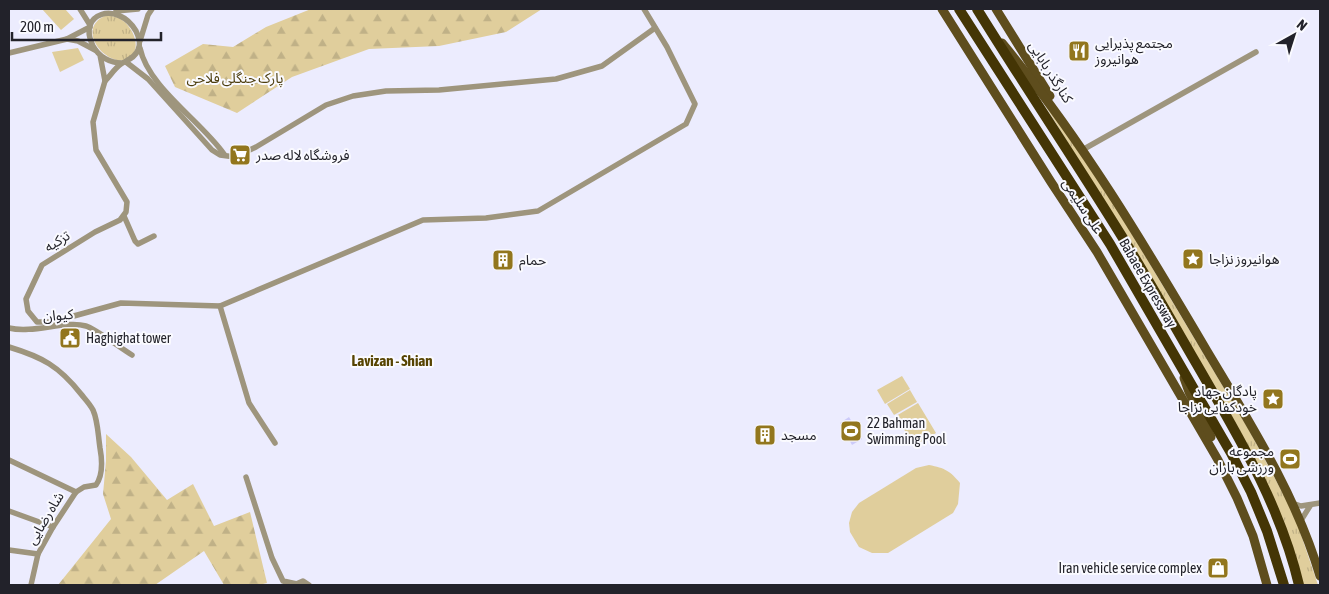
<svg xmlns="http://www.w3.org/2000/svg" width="1329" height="594" viewBox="0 0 1329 594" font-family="'Asap Condensed','Noto Sans Arabic',sans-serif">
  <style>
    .grass { fill: url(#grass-tufts) }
    .forest { fill: url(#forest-firs) }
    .pitch { fill: #e0ce9c }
    .water { fill: #cccaf9 }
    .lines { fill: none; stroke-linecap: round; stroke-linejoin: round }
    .street { stroke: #9e957d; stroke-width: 5.5 }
    .primary { stroke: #5e4d1d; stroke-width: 9 }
    .highway { stroke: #443505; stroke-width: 10 }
    .labels { text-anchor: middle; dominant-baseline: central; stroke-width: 4; stroke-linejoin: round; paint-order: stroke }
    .poi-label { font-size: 14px; fill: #22222a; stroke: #fafaff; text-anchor: start }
    .street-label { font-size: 14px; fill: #22222a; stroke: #fafaff }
    .park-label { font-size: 14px; fill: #4d3e0e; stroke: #fafaff }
    .neighbourhood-label { font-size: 15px; font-weight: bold; fill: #574402; stroke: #fafaff }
  </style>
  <defs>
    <pattern id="grass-tufts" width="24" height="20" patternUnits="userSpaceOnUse" patternTransform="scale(1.25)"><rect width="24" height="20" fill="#e0ce9c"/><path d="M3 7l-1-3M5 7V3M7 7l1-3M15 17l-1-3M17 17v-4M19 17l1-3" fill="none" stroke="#c0b187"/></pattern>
    <pattern id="forest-firs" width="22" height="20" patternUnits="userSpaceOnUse" patternTransform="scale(1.25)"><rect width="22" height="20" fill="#e0ce9c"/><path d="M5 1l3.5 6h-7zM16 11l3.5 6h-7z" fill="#c0b187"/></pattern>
  </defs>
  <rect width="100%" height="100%" fill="#ececfe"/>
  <!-- grass -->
  <g class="grass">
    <path d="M 107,15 C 112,16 118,17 122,20 C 133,27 144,51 127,59 C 107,68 73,28 107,15 Z"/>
    <polygon points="1023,70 1092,167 1249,430 1294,514 1318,585 1303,585 1294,553 1143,264"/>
  </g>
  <!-- forest -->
  <g class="forest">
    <polygon points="311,9 542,9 506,32 439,46 369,49 292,77 237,113 175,87 165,66 203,44 233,47 266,27"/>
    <polygon points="106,434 131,457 167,500 193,484 214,526 250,512 267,583 259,585 224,585 204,551 155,585 58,585 111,519 103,494 106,461"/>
  </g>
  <!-- pitch -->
  <g class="pitch">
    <polygon points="42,9 65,9 74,19 61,30"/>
    <polygon points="78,48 84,60 60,72 52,52"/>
    <polygon points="902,376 910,389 885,404 877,390"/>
    <polygon points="910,390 917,402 894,415 887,404"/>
    <polygon points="918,403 936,433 914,446 896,416"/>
    <path d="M 929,465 C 945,468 950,471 960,483 L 958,504 L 953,513 L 888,553 L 872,553 L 859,547 L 850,532 L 849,523 L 852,512 L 859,503 L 916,468 Z"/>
  </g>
  <!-- water -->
  <polygon class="water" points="849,417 862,439 852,445 840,423"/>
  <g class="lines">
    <!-- street -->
    <g class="street">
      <polyline points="80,9 90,25"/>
      <polyline points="116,11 138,9"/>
      <polyline points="67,39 78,41 95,50"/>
      <polyline points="140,41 148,15 152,9"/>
      <path d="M 140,48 C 148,87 201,121 224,154"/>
      <polyline points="9,53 67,39 90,27"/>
      <path d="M 100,55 L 105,81 C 110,76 115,68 121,64 C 127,60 135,58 138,50 C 141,44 139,37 136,31 C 118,0 76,13 93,46 C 99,57 110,63 122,63"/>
      <polyline points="126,62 148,79 212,150 220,155 235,157 256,147 326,105 353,96 386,91 439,90 556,79 602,66 655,28"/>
      <polyline points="105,81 93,122 96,150 127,202 126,212 120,220 95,232 42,265 26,299 28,311 37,322 52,322 121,303 220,306 423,220 486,218 538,211 686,124 695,104 667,47 644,9"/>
      <polyline points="1084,149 1256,52"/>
      <polyline points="124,216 135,241 138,244 154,236"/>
      <polyline points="220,306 249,403 275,443"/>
      <path d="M 9,328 C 33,334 65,320 86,326 C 94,328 122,349 132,355"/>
      <path d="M 9,347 C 42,357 59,366 81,394 C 85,399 90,404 93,410 C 98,421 98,435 100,448 C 102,459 103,475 96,485 L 84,487 L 76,492 L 53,527 L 38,554 L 31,585"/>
      <polyline points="9,460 76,492"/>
      <polyline points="246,477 272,558 283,581 297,584"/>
      <polyline points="1292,503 1301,506 1320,503"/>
      <polyline points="9,511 53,527"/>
      <polyline points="1300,522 1310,506"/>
      <polyline points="9,550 38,554"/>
      <polyline points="294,585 303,581 309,585"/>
    </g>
    <!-- primary -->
    <g class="primary">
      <polyline points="942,9 1051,182 1097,252 1218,460 1237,498 1253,536 1267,585"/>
      <polyline points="996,9 1050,96"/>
      <path d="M 1002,43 C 1081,138 1144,244 1207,351 C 1250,423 1296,495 1320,576"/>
      <polyline points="1184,378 1189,392 1211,437"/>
    </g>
    <!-- highway -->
    <g class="highway">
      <polyline points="959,9 1110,244 1231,453 1251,492 1267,531 1284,585"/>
      <path d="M 977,9 C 1024,85 1074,159 1121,235 C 1147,277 1171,320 1196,363 C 1237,434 1280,504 1299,585"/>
    </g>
  </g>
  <!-- icons -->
  <defs>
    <g id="restaurant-square" transform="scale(1.125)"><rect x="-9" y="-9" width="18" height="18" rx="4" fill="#92761d" stroke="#fafaff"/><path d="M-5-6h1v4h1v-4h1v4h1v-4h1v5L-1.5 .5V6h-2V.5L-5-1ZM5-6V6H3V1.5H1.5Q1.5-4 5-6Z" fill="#fff"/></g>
    <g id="supermarket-square" transform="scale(1.125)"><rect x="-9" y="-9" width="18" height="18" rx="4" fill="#92761d" stroke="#fafaff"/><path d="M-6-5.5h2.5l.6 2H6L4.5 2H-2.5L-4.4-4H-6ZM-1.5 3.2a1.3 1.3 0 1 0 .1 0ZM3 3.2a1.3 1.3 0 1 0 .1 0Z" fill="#fff"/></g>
    <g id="sight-square" transform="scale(1.125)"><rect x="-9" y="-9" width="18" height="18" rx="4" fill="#92761d" stroke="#fafaff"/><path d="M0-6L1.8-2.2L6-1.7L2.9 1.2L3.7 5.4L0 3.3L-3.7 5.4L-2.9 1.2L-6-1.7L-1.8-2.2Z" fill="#fff"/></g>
    <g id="building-square" transform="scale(1.125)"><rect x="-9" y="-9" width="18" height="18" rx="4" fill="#92761d" stroke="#fafaff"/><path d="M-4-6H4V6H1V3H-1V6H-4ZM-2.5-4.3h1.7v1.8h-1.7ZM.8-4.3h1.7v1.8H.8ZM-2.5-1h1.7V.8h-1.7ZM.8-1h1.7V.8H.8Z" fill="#fff"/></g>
    <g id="civic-square" transform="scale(1.125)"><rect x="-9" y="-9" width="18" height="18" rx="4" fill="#92761d" stroke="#fafaff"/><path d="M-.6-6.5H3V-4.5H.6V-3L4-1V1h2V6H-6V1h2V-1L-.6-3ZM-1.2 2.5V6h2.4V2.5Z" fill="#fff"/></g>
    <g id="stadium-square" transform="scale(1.125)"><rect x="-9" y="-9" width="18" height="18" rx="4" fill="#92761d" stroke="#fafaff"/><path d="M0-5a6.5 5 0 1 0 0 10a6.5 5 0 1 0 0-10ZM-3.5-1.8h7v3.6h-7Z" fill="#fff"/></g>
    <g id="shop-square" transform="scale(1.125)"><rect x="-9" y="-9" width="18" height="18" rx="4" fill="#92761d" stroke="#fafaff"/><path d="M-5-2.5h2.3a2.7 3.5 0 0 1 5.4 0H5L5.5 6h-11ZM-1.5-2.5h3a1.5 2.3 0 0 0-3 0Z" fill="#fff"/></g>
  </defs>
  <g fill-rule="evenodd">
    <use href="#restaurant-square" x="1079" y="51"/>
    <use href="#supermarket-square" x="240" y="155"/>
    <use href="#sight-square" x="1193" y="259"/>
    <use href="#building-square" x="503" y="260"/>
    <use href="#civic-square" x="70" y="338"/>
    <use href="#sight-square" x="1273" y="399"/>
    <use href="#stadium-square" x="851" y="431"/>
    <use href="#building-square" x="765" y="435"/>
    <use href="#stadium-square" x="1290" y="459"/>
    <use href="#shop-square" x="1218" y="568"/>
  </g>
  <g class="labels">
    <!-- poi labels -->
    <g class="poi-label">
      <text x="1095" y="43">مجتمع پذیرایی<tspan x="1095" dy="16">هوانیروز</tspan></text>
      <text x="256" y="155">فروشگاه لاله صدر</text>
      <text x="1209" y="259">هوانیروز نزاجا</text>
      <text x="519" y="260">حمام</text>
      <text x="86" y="338">Haghighat tower</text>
      <text x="1257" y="391" text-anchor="end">پادگان جهاد<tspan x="1257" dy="16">خودکفایی نزاجا</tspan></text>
      <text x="867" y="423">22 Bahman<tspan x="867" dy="16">Swimming Pool</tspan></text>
      <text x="781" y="435">مسجد</text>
      <text x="1274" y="451" text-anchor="end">مجموعه<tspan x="1274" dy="16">ورزشی باران</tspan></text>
      <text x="1202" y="568" text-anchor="end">Iran vehicle service complex</text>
    </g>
    <!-- street labels -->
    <g class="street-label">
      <text transform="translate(1051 72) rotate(58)">کنارگذر بابایی</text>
      <text transform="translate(1083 206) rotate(57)">علی سلیمی</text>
      <text transform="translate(57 241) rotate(-32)">تزکیه</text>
      <text transform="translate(1148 283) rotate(60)">Babaee Expressway</text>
      <text transform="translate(58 315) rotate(-5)">کیوان</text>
      <text transform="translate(45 518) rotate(-59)">شاه رضایی</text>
    </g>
    <!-- park labels -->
    <g class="park-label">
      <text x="235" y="78">پارک جنگلی فلاحی</text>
    </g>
    <!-- neighbourhood labels -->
    <g class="neighbourhood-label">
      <text x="392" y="360">Lavizan - Shian</text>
    </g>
  </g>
  <!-- border -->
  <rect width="1329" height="594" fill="none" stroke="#22222a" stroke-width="20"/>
  <!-- north arrow -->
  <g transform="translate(1294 35) rotate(39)" stroke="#fafaff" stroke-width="4" paint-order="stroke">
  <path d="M0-4L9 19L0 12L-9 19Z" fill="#22222a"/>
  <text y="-8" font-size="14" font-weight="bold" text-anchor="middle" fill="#22222a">N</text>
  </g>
  <!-- scale -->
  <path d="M12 32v8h149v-8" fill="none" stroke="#22222a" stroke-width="2.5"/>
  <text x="20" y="32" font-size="15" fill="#22222a" stroke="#fafaff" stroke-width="4" paint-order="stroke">200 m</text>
</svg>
